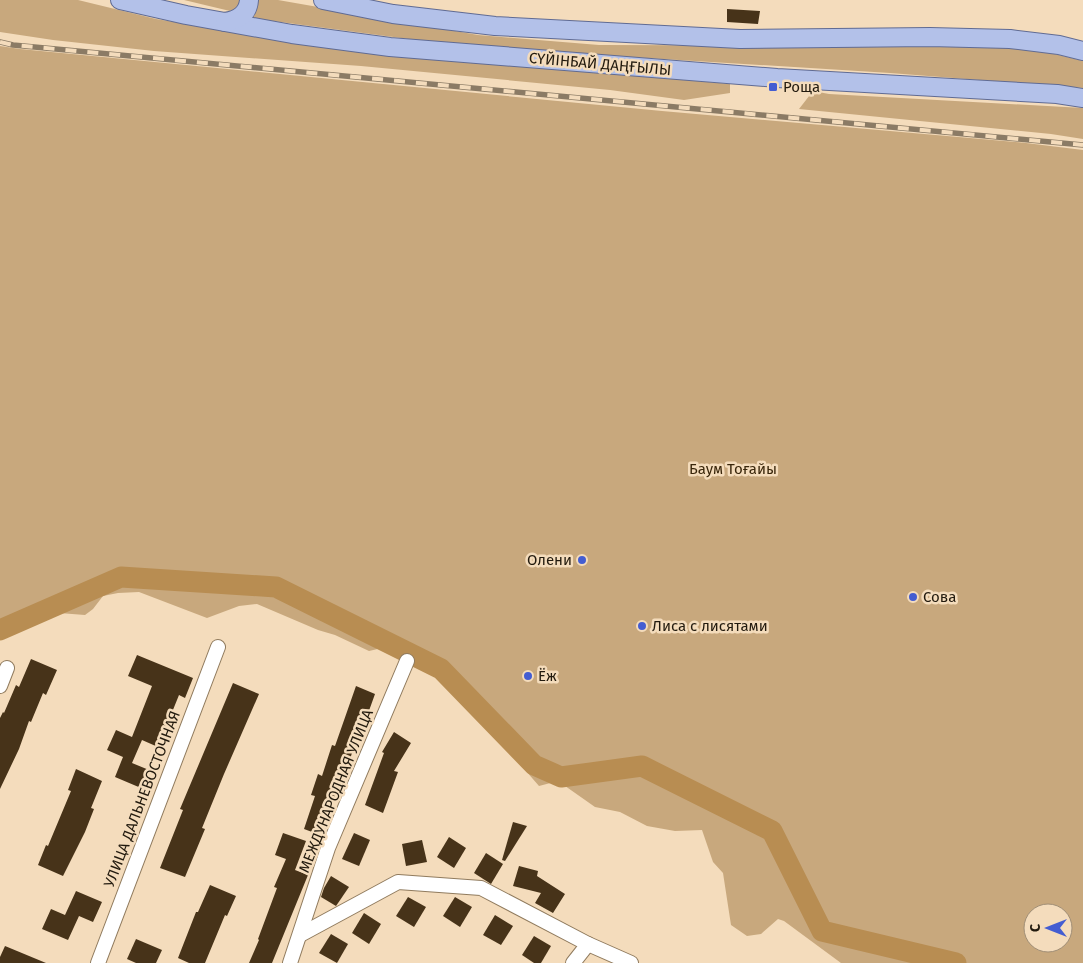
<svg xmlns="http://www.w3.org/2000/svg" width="1083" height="963" viewBox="0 0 1083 963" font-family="'Fira Sans',sans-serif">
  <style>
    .green { fill: #c8a87d; fill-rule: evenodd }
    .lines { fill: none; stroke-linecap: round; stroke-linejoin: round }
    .river { stroke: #b88d52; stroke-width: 21 }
    .building { fill: #473319 }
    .minor-casing { stroke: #907b5e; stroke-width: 16 }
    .major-casing { stroke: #606b93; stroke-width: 20 }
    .minor { stroke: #fff; stroke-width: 14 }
    .major { stroke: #b3c1e9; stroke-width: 18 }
    .rail-casing { stroke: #8b7b65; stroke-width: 5.5 }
    .rail { stroke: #f4dcbc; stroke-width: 4; stroke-dasharray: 11; stroke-linecap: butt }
    .poi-dot { fill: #445dd1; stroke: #f4dcbc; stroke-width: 2 }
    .labels { text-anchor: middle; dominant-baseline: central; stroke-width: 5; stroke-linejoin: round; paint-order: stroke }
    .street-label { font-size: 15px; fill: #221a0e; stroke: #f4dcbc }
    .poi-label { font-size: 15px; fill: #221a0e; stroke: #f4dcbc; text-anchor: start }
    .park-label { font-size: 15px; fill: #39260b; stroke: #f4dcbc }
  </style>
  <rect width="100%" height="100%" fill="#f4dcbc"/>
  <!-- green -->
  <g class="green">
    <polygon points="0,0 78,0 156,19 264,37 453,58 730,84 730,93 684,100 610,90 361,66 154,51 53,40 0,32"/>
    <polygon points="184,0 242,0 240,8 230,11"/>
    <polygon points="257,0 278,0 478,35 599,45 1023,46 1083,61 1083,88 890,73 469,47 251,18"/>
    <path d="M 0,46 L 20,49 L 662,111 L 1026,143 L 1083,150 L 1083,963 L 841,963 L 784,921 L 778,919 L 761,934 L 747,936 L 731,925 L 723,873 L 713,862 L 702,830 L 675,831 L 647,826 L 620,812 L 595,807 L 558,781 L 539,786 L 466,702 L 457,684 L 441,668 L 399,644 L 369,651 L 335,635 L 318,630 L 257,604 L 239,606 L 207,618 L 139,592 L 118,593 L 103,596 L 93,609 L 85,615 L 33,611 L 0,625 ZM 1033,913 L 1063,913 L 1063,943 L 1033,943 Z"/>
    <polygon points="813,91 829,94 1083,108 1083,139 1051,134 799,109"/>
  </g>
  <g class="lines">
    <!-- river -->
    <polyline class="river" points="0,630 121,577 276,587 441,669 534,765 561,777 642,766 772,831 822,931 956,963"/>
  </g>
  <!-- building -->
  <g class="building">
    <polygon points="727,9 760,11 758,24 727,22"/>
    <polygon points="137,655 193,678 185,698 179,695 158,747 142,740 132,763 149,770 141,788 115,777 123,757 107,750 116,730 132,737 152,686 128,676"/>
    <polygon points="31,659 57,670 46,695 43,693 31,722 29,721 19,749 0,789 0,718 3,712 4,713 16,685 19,687"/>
    <polygon points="233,683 259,694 224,774 202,828 205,829 185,877 160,868 183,810 180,809"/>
    <polygon points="356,686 375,694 356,747 354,746 346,773 342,772 323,836 304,829 315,796 311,795 318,774 322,776 332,745 335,746"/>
    <polygon points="394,732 411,743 394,771 398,772 383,813 365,805 384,753 382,752"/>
    <polygon points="76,769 102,781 91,808 94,809 85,832 63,876 38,865 46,845 48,846 71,791 68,790"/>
    <polygon points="513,822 527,826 505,861 502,860"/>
    <polygon points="283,833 306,841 295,870 308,875 272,963 249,963 259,940 258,939 277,888 274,887 286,859 275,855"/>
    <polygon points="354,833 370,840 359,866 342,859"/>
    <polygon points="449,837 466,848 454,868 437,857"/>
    <polygon points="422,840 427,862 406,866 402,844"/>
    <polygon points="486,853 503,864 491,884 474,873"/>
    <polygon points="519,866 538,871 537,876 565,894 553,913 535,903 541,893 513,886"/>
    <polygon points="331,876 349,887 336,906 321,897 324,888"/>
    <polygon points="210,885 236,896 227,916 225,915 205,963 189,963 178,958 196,912 198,912"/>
    <polygon points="76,891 102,902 93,922 79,916 68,940 42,929 51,909 65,915"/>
    <polygon points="408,897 426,907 414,927 396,916"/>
    <polygon points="455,897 472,907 460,927 443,916"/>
    <polygon points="364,913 381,924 369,944 352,933"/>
    <polygon points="495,915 513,926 501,945 483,935"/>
    <polygon points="331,934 348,944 337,963 319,953"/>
    <polygon points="534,936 551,946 541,963 534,963 522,955"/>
    <polygon points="136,939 162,950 156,963 136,963 127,959"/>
    <polygon points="5,946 46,963 0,963 0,957"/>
  </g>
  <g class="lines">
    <!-- minor casing -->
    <g class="minor-casing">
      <g id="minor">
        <polyline points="0,686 7,668"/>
        <polyline points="300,935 398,882 481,888 588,944 631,963"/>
        <polyline points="98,963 218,647"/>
        <polyline points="290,963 328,848 407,661"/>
        <polyline points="573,963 588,944"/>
      </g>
    </g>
    <!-- major casing -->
    <g class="major-casing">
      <g id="major">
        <polyline points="120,0 186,15 292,34 390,47 777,78 1057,94 1083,98"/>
        <polyline points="323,0 393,14 495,26 740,39 930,37 1010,39 1059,45 1083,51"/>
        <path d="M 225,22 C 238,20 248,14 249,0"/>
      </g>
    </g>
    <!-- minor -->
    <use href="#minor" class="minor"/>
    <!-- major -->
    <use href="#major" class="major"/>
    <!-- rail casing -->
    <g class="rail-casing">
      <polyline id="rail" points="0,42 13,45 1083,145"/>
    </g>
    <!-- rail -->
    <use href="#rail" class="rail"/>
  </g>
  <!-- markers -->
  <g class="poi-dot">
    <rect x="768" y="82" width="10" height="10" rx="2.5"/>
    <circle cx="582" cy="560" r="5"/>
    <circle cx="913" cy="597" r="5"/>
    <circle cx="642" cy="626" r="5"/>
    <circle cx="528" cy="676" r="5"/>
  </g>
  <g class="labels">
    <!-- street labels -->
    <g class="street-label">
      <text transform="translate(600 64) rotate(5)">СҮЙІНБАЙ ДАҢҒЫЛЫ</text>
      <text transform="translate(336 791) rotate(-68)">МЕЖДУНАРОДНАЯ УЛИЦА</text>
      <text transform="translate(142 799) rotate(-69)">УЛИЦА ДАЛЬНЕВОСТОЧНАЯ</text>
    </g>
    <!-- poi labels -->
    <g class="poi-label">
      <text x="783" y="87">Роща</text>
      <text x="572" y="560" text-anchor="end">Олени</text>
      <text x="923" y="597">Сова</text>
      <text x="652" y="626">Лиса с лисятами</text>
      <text x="538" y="676">Ёж</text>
    </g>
    <!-- park labels -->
    <g class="park-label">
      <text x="733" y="469">Баум Тоғайы</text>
    </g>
  </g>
  <!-- north arrow -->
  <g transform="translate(1048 928) rotate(270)"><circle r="24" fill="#f4dcbc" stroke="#a08e76"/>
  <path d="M0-4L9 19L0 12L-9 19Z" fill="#445dd1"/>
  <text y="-8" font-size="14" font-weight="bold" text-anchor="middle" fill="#221a0e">С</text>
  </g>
</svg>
